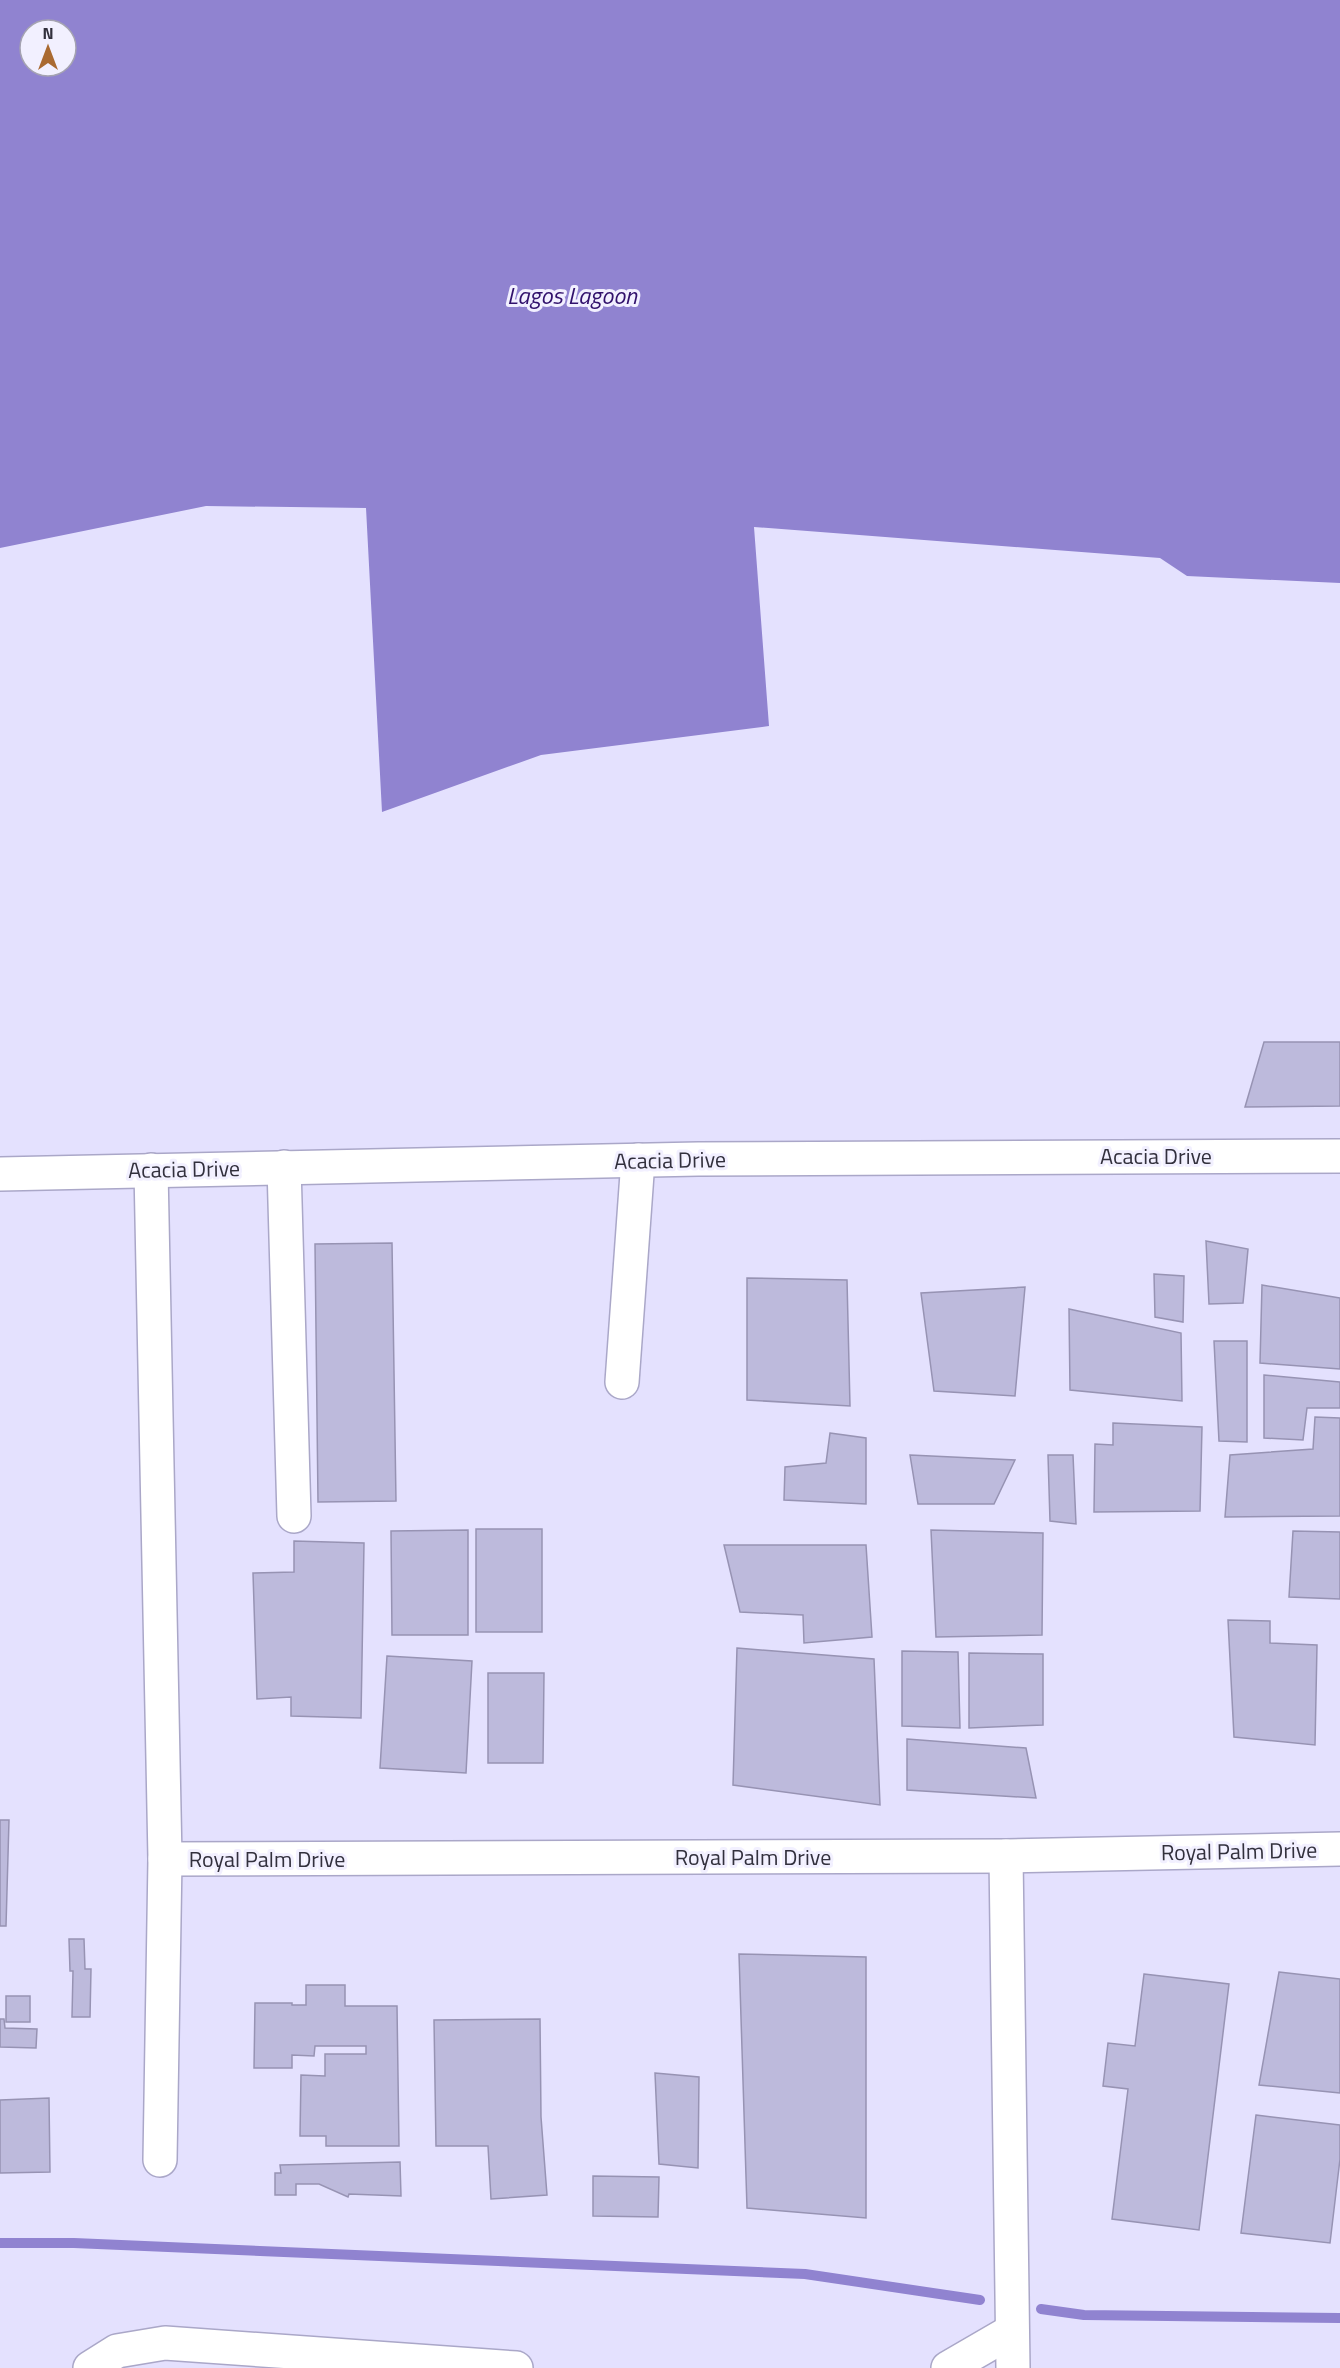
<svg xmlns="http://www.w3.org/2000/svg" width="1340" height="2368" viewBox="0 0 1340 2368" font-family="'Titillium Web',sans-serif">
  <style>
    .water { fill: #9083d0; fill-rule: evenodd }
    .lines { fill: none; stroke-linecap: round; stroke-linejoin: round }
    .stream { stroke: #9083d0; stroke-width: 10 }
    .building { fill: #bdbadc; stroke: #9793b3; stroke-width: 1.5 }
    .minor-casing { stroke: #aaa7c8; stroke-width: 36 }
    .minor { stroke: #fff; stroke-width: 33 }
    .labels { text-anchor: middle; dominant-baseline: central; stroke-width: 6; stroke-linejoin: round; paint-order: stroke }
    .street-label { font-size: 22px; fill: #32303d; stroke: #f2f0ff }
    .water-label { font-size: 24px; font-style: italic; fill: #31116c; stroke: #f2f0ff }
  </style>
  <rect width="100%" height="100%" fill="#e4e1fe"/>
  <!-- water -->
  <path class="water" d="M 0,0 L 1340,0 L 1340,583 L 1187,576 L 1160,558 L 754,527 L 769,726 L 541,755 L 382,812 L 366,508 L 206,506 L 0,548 ZM 30,30 L 66,30 L 66,66 L 30,66 Z"/>
  <g class="lines">
    <!-- stream -->
    <g class="stream">
      <polyline points="0,2243 74,2243 805,2274 980,2300"/>
      <polyline points="1041,2309 1084,2315 1340,2318"/>
    </g>
  </g>
  <!-- building -->
  <g class="building">
    <polygon points="1264,1042 1340,1042 1340,1106 1245,1107"/>
    <polygon points="1206,1241 1248,1249 1243,1303 1209,1304"/>
    <polygon points="392,1243 396,1501 318,1502 315,1244"/>
    <polygon points="1154,1274 1184,1276 1183,1322 1155,1317"/>
    <polygon points="747,1278 847,1280 850,1406 747,1400"/>
    <polygon points="1262,1285 1340,1298 1340,1369 1260,1363"/>
    <polygon points="1025,1287 1015,1396 934,1391 921,1293"/>
    <polygon points="1069,1309 1181,1333 1182,1401 1070,1390"/>
    <polygon points="1214,1341 1247,1341 1247,1442 1219,1441"/>
    <polygon points="1264,1375 1340,1382 1340,1408 1307,1408 1303,1440 1264,1438"/>
    <polygon points="1315,1417 1340,1418 1340,1516 1225,1517 1230,1455 1313,1449"/>
    <polygon points="1113,1423 1202,1427 1200,1511 1094,1512 1095,1444 1113,1445"/>
    <polygon points="830,1433 866,1438 866,1504 784,1500 785,1467 826,1463"/>
    <polygon points="910,1455 1015,1460 994,1504 918,1504"/>
    <polygon points="1048,1455 1073,1455 1076,1524 1050,1521"/>
    <rect x="476" y="1529" width="66" height="103"/>
    <polygon points="468,1530 468,1635 392,1635 391,1531"/>
    <polygon points="931,1530 1043,1533 1042,1635 936,1637"/>
    <polygon points="1293,1531 1340,1532 1340,1599 1289,1597"/>
    <polygon points="294,1541 364,1543 361,1718 291,1716 291,1697 257,1699 253,1573 294,1572"/>
    <polygon points="724,1545 866,1545 872,1637 804,1643 803,1615 740,1612"/>
    <polygon points="1228,1620 1270,1621 1270,1643 1317,1645 1315,1745 1234,1737"/>
    <polygon points="737,1648 874,1659 880,1805 733,1785"/>
    <polygon points="902,1651 958,1652 960,1728 902,1726"/>
    <polygon points="969,1653 1043,1654 1043,1725 969,1728"/>
    <polygon points="387,1656 472,1661 466,1773 380,1768"/>
    <polygon points="488,1673 544,1673 543,1763 488,1763"/>
    <polygon points="907,1739 1026,1748 1036,1798 907,1790"/>
    <polygon points="0,1820 9,1820 6,1926 0,1926"/>
    <polygon points="69,1939 84,1939 85,1969 91,1969 90,2017 72,2017 73,1971 70,1971"/>
    <polygon points="739,1954 866,1957 866,2218 747,2208"/>
    <polygon points="1279,1972 1340,1979 1340,2093 1259,2085"/>
    <polygon points="1144,1974 1229,1984 1199,2230 1112,2219 1128,2089 1103,2086 1108,2043 1135,2046"/>
    <polygon points="306,1985 345,1985 345,2006 397,2006 399,2146 326,2146 326,2136 300,2136 301,2075 325,2076 325,2054 366,2054 366,2046 315,2046 314,2056 292,2055 292,2068 254,2068 255,2003 292,2003 292,2005 306,2005"/>
    <rect x="6" y="1996" width="24" height="26"/>
    <polygon points="0,2019 4,2019 5,2028 37,2029 36,2048 0,2047"/>
    <polygon points="540,2019 541,2117 547,2195 491,2199 488,2146 436,2146 434,2020"/>
    <polygon points="655,2073 699,2077 698,2168 659,2164"/>
    <polygon points="49,2098 50,2172 0,2173 0,2100"/>
    <polygon points="1256,2115 1340,2125 1340,2159 1330,2243 1241,2233"/>
    <polygon points="400,2162 401,2196 349,2194 348,2197 319,2184 296,2184 296,2195 275,2195 275,2173 281,2173 280,2165"/>
    <polygon points="593,2176 659,2177 658,2217 593,2216"/>
  </g>
  <g class="lines">
    <!-- minor casing -->
    <g class="minor-casing">
      <g id="minor">
        <polyline points="284,1167 294,1516"/>
        <polyline points="151,1170 165,1859 160,2160"/>
        <polyline points="0,1174 698,1159 1340,1156"/>
        <polyline points="622,1382 638,1160"/>
        <polyline points="1006,1856 1013,2368"/>
        <polyline points="165,1859 1006,1856 1340,1849"/>
        <polyline points="90,2368 117,2351 165,2343 516,2368"/>
        <polyline points="948,2368 1010,2332"/>
      </g>
    </g>
    <!-- minor -->
    <use href="#minor" class="minor"/>
  </g>
  <g class="labels">
    <!-- street labels -->
    <g class="street-label">
      <text x="1156" y="1156">Acacia Drive</text>
      <text transform="translate(670 1160) rotate(-1)">Acacia Drive</text>
      <text transform="translate(184 1169) rotate(-1)">Acacia Drive</text>
      <text transform="translate(1239 1851) rotate(-1)">Royal Palm Drive</text>
      <text x="753" y="1857">Royal Palm Drive</text>
      <text x="267" y="1859">Royal Palm Drive</text>
    </g>
    <!-- water labels -->
    <g class="water-label">
      <text x="572" y="295">Lagos Lagoon</text>
    </g>
  </g>
  <!-- north arrow -->
  <g transform="translate(48 48)"><circle r="28" fill="#f2f0ff" stroke="#a5a3b1" stroke-width="1.5"/>
  <path d="M0-4.5L10 22L0 15L-10 22Z" fill="#aa6a32"/>
  <text y="-9" font-size="16" font-weight="bold" text-anchor="middle" fill="#32303d">N</text>
  </g>
</svg>
